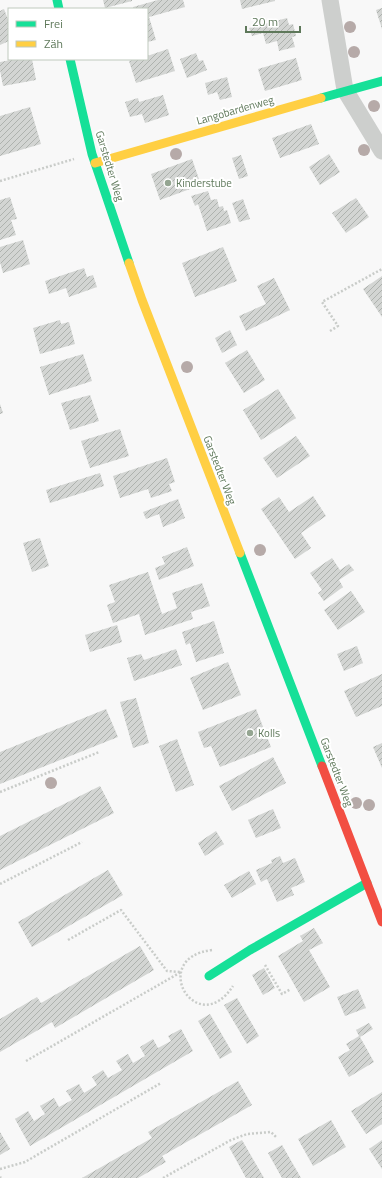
<svg xmlns="http://www.w3.org/2000/svg" width="382" height="1178" viewBox="0 0 382 1178" font-family="'Titillium Web',sans-serif">
  <style>
    .building { fill: url(#building-hatch) }
    .lines { fill: none; stroke-linecap: round; stroke-linejoin: round }
    .path { stroke: #c9ccc9; stroke-width: 2.5; stroke-dasharray: 2 2; stroke-linecap: butt }
    .street { stroke: #cdcfcd; stroke-width: 17 }
    .fast { stroke: #16e098; stroke-width: 9 }
    .slow { stroke: #ffcf43; stroke-width: 9 }
    .jam { stroke: #f24e42; stroke-width: 9 }
    .tree { fill: #b6aaa8 }
    .poi-dot { fill: #94a591; stroke: #fff; stroke-width: 1.5 }
    .labels { text-anchor: middle; dominant-baseline: central; stroke-width: 4; stroke-linejoin: round; paint-order: stroke }
    .street-label { font-size: 11px; fill: #5e785a; stroke: #fff }
    .poi-label { font-size: 11px; fill: #5e785a; stroke: #fff; text-anchor: start }
  </style>
  <defs>
    <pattern id="building-hatch" width="6" height="6" patternUnits="userSpaceOnUse"><rect width="6" height="6" fill="#d3d5d3"/><path d="M-1 1l2-2M0 6l6-6M5 7l2-2" fill="none" stroke="#aeb2ae"/></pattern>
  </defs>
  <rect width="100%" height="100%" fill="#f8f8f8"/>
  <!-- building -->
  <g class="building">
    <polygon points="103,0 132,0 132,1 105,8"/>
    <polygon points="158,0 183,0 185,7 149,17 156,40 147,42 147,9 133,9 133,7"/>
    <polygon points="240,0 275,0 275,1 242,9"/>
    <polygon points="382,8 382,29 376,10"/>
    <polygon points="4,9 9,22 9,41 0,45 0,11"/>
    <polygon points="287,18 289,25 293,24 296,36 292,37 295,47 279,51 277,41 266,44 263,33 252,36 249,28"/>
    <polygon points="168,49 175,71 136,83 129,61 136,59 147,59 147,56"/>
    <polygon points="196,53 199,61 203,60 207,70 187,78 180,59"/>
    <polygon points="296,58 302,80 265,91 258,69"/>
    <polygon points="16,59 32,59 36,80 3,86 0,70 0,62"/>
    <polygon points="227,77 232,97 220,100 217,92 208,95 205,83"/>
    <polygon points="163,95 169,115 145,123 142,114 130,117 125,102 138,98 139,102"/>
    <polygon points="30,107 41,144 0,156 0,116"/>
    <polygon points="311,124 319,144 280,158 272,138"/>
    <polygon points="329,154 340,172 320,185 309,167"/>
    <polygon points="241,155 248,176 239,179 232,158"/>
    <polygon points="192,159 201,185 160,200 151,174"/>
    <polygon points="208,191 211,200 217,199 219,207 223,206 224,211 227,210 231,223 207,231 198,204 195,206 191,196"/>
    <polygon points="10,197 17,219 11,220 16,235 0,240 0,200"/>
    <polygon points="356,198 369,217 346,233 332,213"/>
    <polygon points="243,199 250,219 239,222 232,203"/>
    <polygon points="23,240 30,264 3,273 0,262 0,247"/>
    <polygon points="223,247 237,281 195,297 182,263"/>
    <polygon points="84,268 87,277 93,275 97,287 69,297 66,288 49,294 45,281"/>
    <polygon points="382,276 382,317 363,289"/>
    <polygon points="274,278 290,310 246,331 239,316 266,304 257,286"/>
    <polygon points="60,320 61,324 69,322 75,344 40,354 33,328"/>
    <polygon points="230,330 237,345 222,353 215,338"/>
    <polygon points="247,350 265,380 244,393 225,363"/>
    <polygon points="83,354 92,381 49,395 40,367"/>
    <polygon points="278,389 296,418 261,440 243,410"/>
    <polygon points="90,395 99,421 70,430 61,403"/>
    <polygon points="0,404 3,413 0,414"/>
    <polygon points="120,429 129,456 90,468 81,441"/>
    <polygon points="296,436 310,456 277,478 263,458"/>
    <polygon points="167,458 175,482 169,484 172,491 151,498 148,489 120,498 113,476"/>
    <polygon points="100,473 104,486 50,503 46,490"/>
    <polygon points="313,496 326,516 301,533 311,548 295,559 261,509 279,497 289,512"/>
    <polygon points="178,499 185,518 163,527 159,514 146,519 143,512"/>
    <polygon points="40,538 49,566 32,572 23,543"/>
    <polygon points="187,547 194,566 159,580 155,568 165,564 162,557"/>
    <polygon points="332,558 340,570 349,564 354,570 339,580 343,587 324,601 318,593 322,590 310,573"/>
    <polygon points="148,572 162,614 177,608 172,593 202,583 210,606 191,612 193,619 145,635 139,614 113,623 107,605 115,602 109,585"/>
    <polygon points="351,591 365,612 338,630 324,610"/>
    <polygon points="214,621 224,653 196,662 190,643 186,645 182,632"/>
    <polygon points="117,625 122,642 90,652 85,635"/>
    <polygon points="357,646 363,663 344,671 337,654"/>
    <polygon points="176,649 182,665 134,681 127,658 141,654 144,660"/>
    <polygon points="228,662 241,695 203,710 190,678"/>
    <polygon points="382,674 382,706 356,717 344,691"/>
    <polygon points="136,698 149,743 133,748 120,702"/>
    <polygon points="106,709 118,737 0,784 0,752"/>
    <polygon points="256,709 271,747 220,767 211,746 204,748 198,732"/>
    <polygon points="177,739 194,785 176,792 159,746"/>
    <polygon points="382,743 382,768 373,747"/>
    <polygon points="273,757 286,783 232,811 219,786"/>
    <polygon points="100,786 114,813 0,870 0,836"/>
    <polygon points="273,809 281,828 256,838 248,820"/>
    <polygon points="216,831 224,844 205,856 198,843"/>
    <polygon points="280,856 283,863 295,858 305,882 291,888 294,895 277,902 267,879 261,882 256,870 272,863 271,860"/>
    <polygon points="108,870 123,895 32,947 18,922"/>
    <polygon points="249,871 256,884 232,898 224,885"/>
    <polygon points="314,928 323,943 309,950 330,987 304,1002 278,956 303,941 300,936"/>
    <polygon points="140,946 154,970 55,1028 52,1022 0,1052 0,1019 37,997 41,1003"/>
    <polygon points="264,968 275,988 263,995 252,975"/>
    <polygon points="358,989 366,1008 345,1016 337,997"/>
    <polygon points="237,998 259,1036 247,1044 224,1005"/>
    <polygon points="210,1014 232,1052 220,1059 198,1021"/>
    <polygon points="369,1023 373,1029 360,1037 374,1062 349,1077 338,1057 350,1050 346,1044 359,1036 356,1030"/>
    <polygon points="181,1029 193,1051 30,1146 15,1119 28,1111 34,1121 45,1114 40,1106 54,1098 59,1107 72,1100 66,1091 79,1084 84,1093 97,1085 92,1077 103,1070 108,1078 122,1070 116,1061 128,1054 133,1063 145,1056 140,1047 153,1039 158,1048 171,1041 168,1036"/>
    <polygon points="238,1081 252,1105 162,1156 166,1162 138,1178 82,1178 152,1138 148,1132"/>
    <polygon points="382,1092 382,1124 366,1134 351,1111"/>
    <polygon points="331,1120 346,1147 313,1166 298,1139"/>
    <polygon points="0,1132 10,1149 0,1155"/>
    <polygon points="242,1140 264,1178 246,1178 229,1147"/>
    <polygon points="382,1140 382,1169 369,1149"/>
    <polygon points="282,1145 301,1178 282,1178 268,1153"/>
  </g>
  <g class="lines">
    <!-- path -->
    <g class="path">
      <polyline points="0,181 74,159"/>
      <polyline points="330,331 338,326 322,302 382,269"/>
      <polyline points="0,792 99,752"/>
      <polyline points="0,884 82,842"/>
      <polyline points="68,940 121,910 167,971 180,972"/>
      <path d="M 212,950 C 147,958 197,1041 233,986"/>
      <polyline points="265,965 282,994 291,989"/>
      <polyline points="26,1061 181,972"/>
      <polyline points="0,1169 25,1162 161,1083"/>
      <polyline points="0,1177 1,1178"/>
      <polyline points="163,1178 231,1140 247,1134 271,1132 277,1138"/>
    </g>
    <!-- street -->
    <polyline class="street" points="330,0 345,90 382,151"/>
    <!-- fast -->
    <g class="fast">
      <polyline points="57,0 59,9"/>
      <polyline points="70,59 92,154 129,263"/>
      <polyline points="321,98 382,81"/>
      <polyline points="240,553 322,766"/>
      <polyline points="209,976 250,950 367,883"/>
    </g>
    <!-- slow -->
    <g class="slow">
      <polyline points="95,163 321,98"/>
      <polyline points="129,263 142,300 240,553"/>
    </g>
    <!-- jam -->
    <polyline class="jam" points="322,766 382,922"/>
  </g>
  <!-- trees -->
  <g class="tree">
    <circle cx="350" cy="27" r="6"/>
    <circle cx="354" cy="52" r="6"/>
    <circle cx="374" cy="106" r="6"/>
    <circle cx="364" cy="150" r="6"/>
    <circle cx="176" cy="154" r="6"/>
    <circle cx="187" cy="367" r="6"/>
    <circle cx="260" cy="550" r="6"/>
    <circle cx="51" cy="783" r="6"/>
    <circle cx="356" cy="803" r="6"/>
    <circle cx="369" cy="805" r="6"/>
  </g>
  <!-- markers -->
  <g class="poi-dot">
    <circle cx="168" cy="183" r="4"/>
    <circle cx="250" cy="733" r="4"/>
  </g>
  <g class="labels">
    <!-- street labels -->
    <g class="street-label">
      <text transform="translate(235 110) rotate(-16)">Langobardenweg</text>
      <text transform="translate(110 166) rotate(73)">Garstedter Weg</text>
      <text transform="translate(220 470) rotate(69)">Garstedter Weg</text>
      <text transform="translate(337 772) rotate(69)">Garstedter Weg</text>
    </g>
    <!-- poi labels -->
    <g class="poi-label">
      <text x="176" y="183">Kinderstube</text>
      <text x="258" y="733">Kolls</text>
    </g>
  </g>
  <!-- legend -->
  <rect x="8" y="8" width="140" height="52" fill="#ffffff" stroke="#bfc9bd"/>
  <rect x="16" y="21" width="20" height="6" fill="#16e098" stroke="#bfc9bd"/>
  <text x="44" y="28" font-size="12" fill="#5e785a">Frei</text>
  <rect x="16" y="41" width="20" height="6" fill="#ffcf43" stroke="#bfc9bd"/>
  <text x="44" y="48" font-size="12" fill="#5e785a">Zäh</text>
  <!-- scale -->
  <path d="M246 26v6h54v-6" fill="none" stroke="#5e785a" stroke-width="2"/>
  <text x="252" y="26" font-size="12" fill="#5e785a" stroke="#ffffff" stroke-width="3" paint-order="stroke">20 m</text>
</svg>
